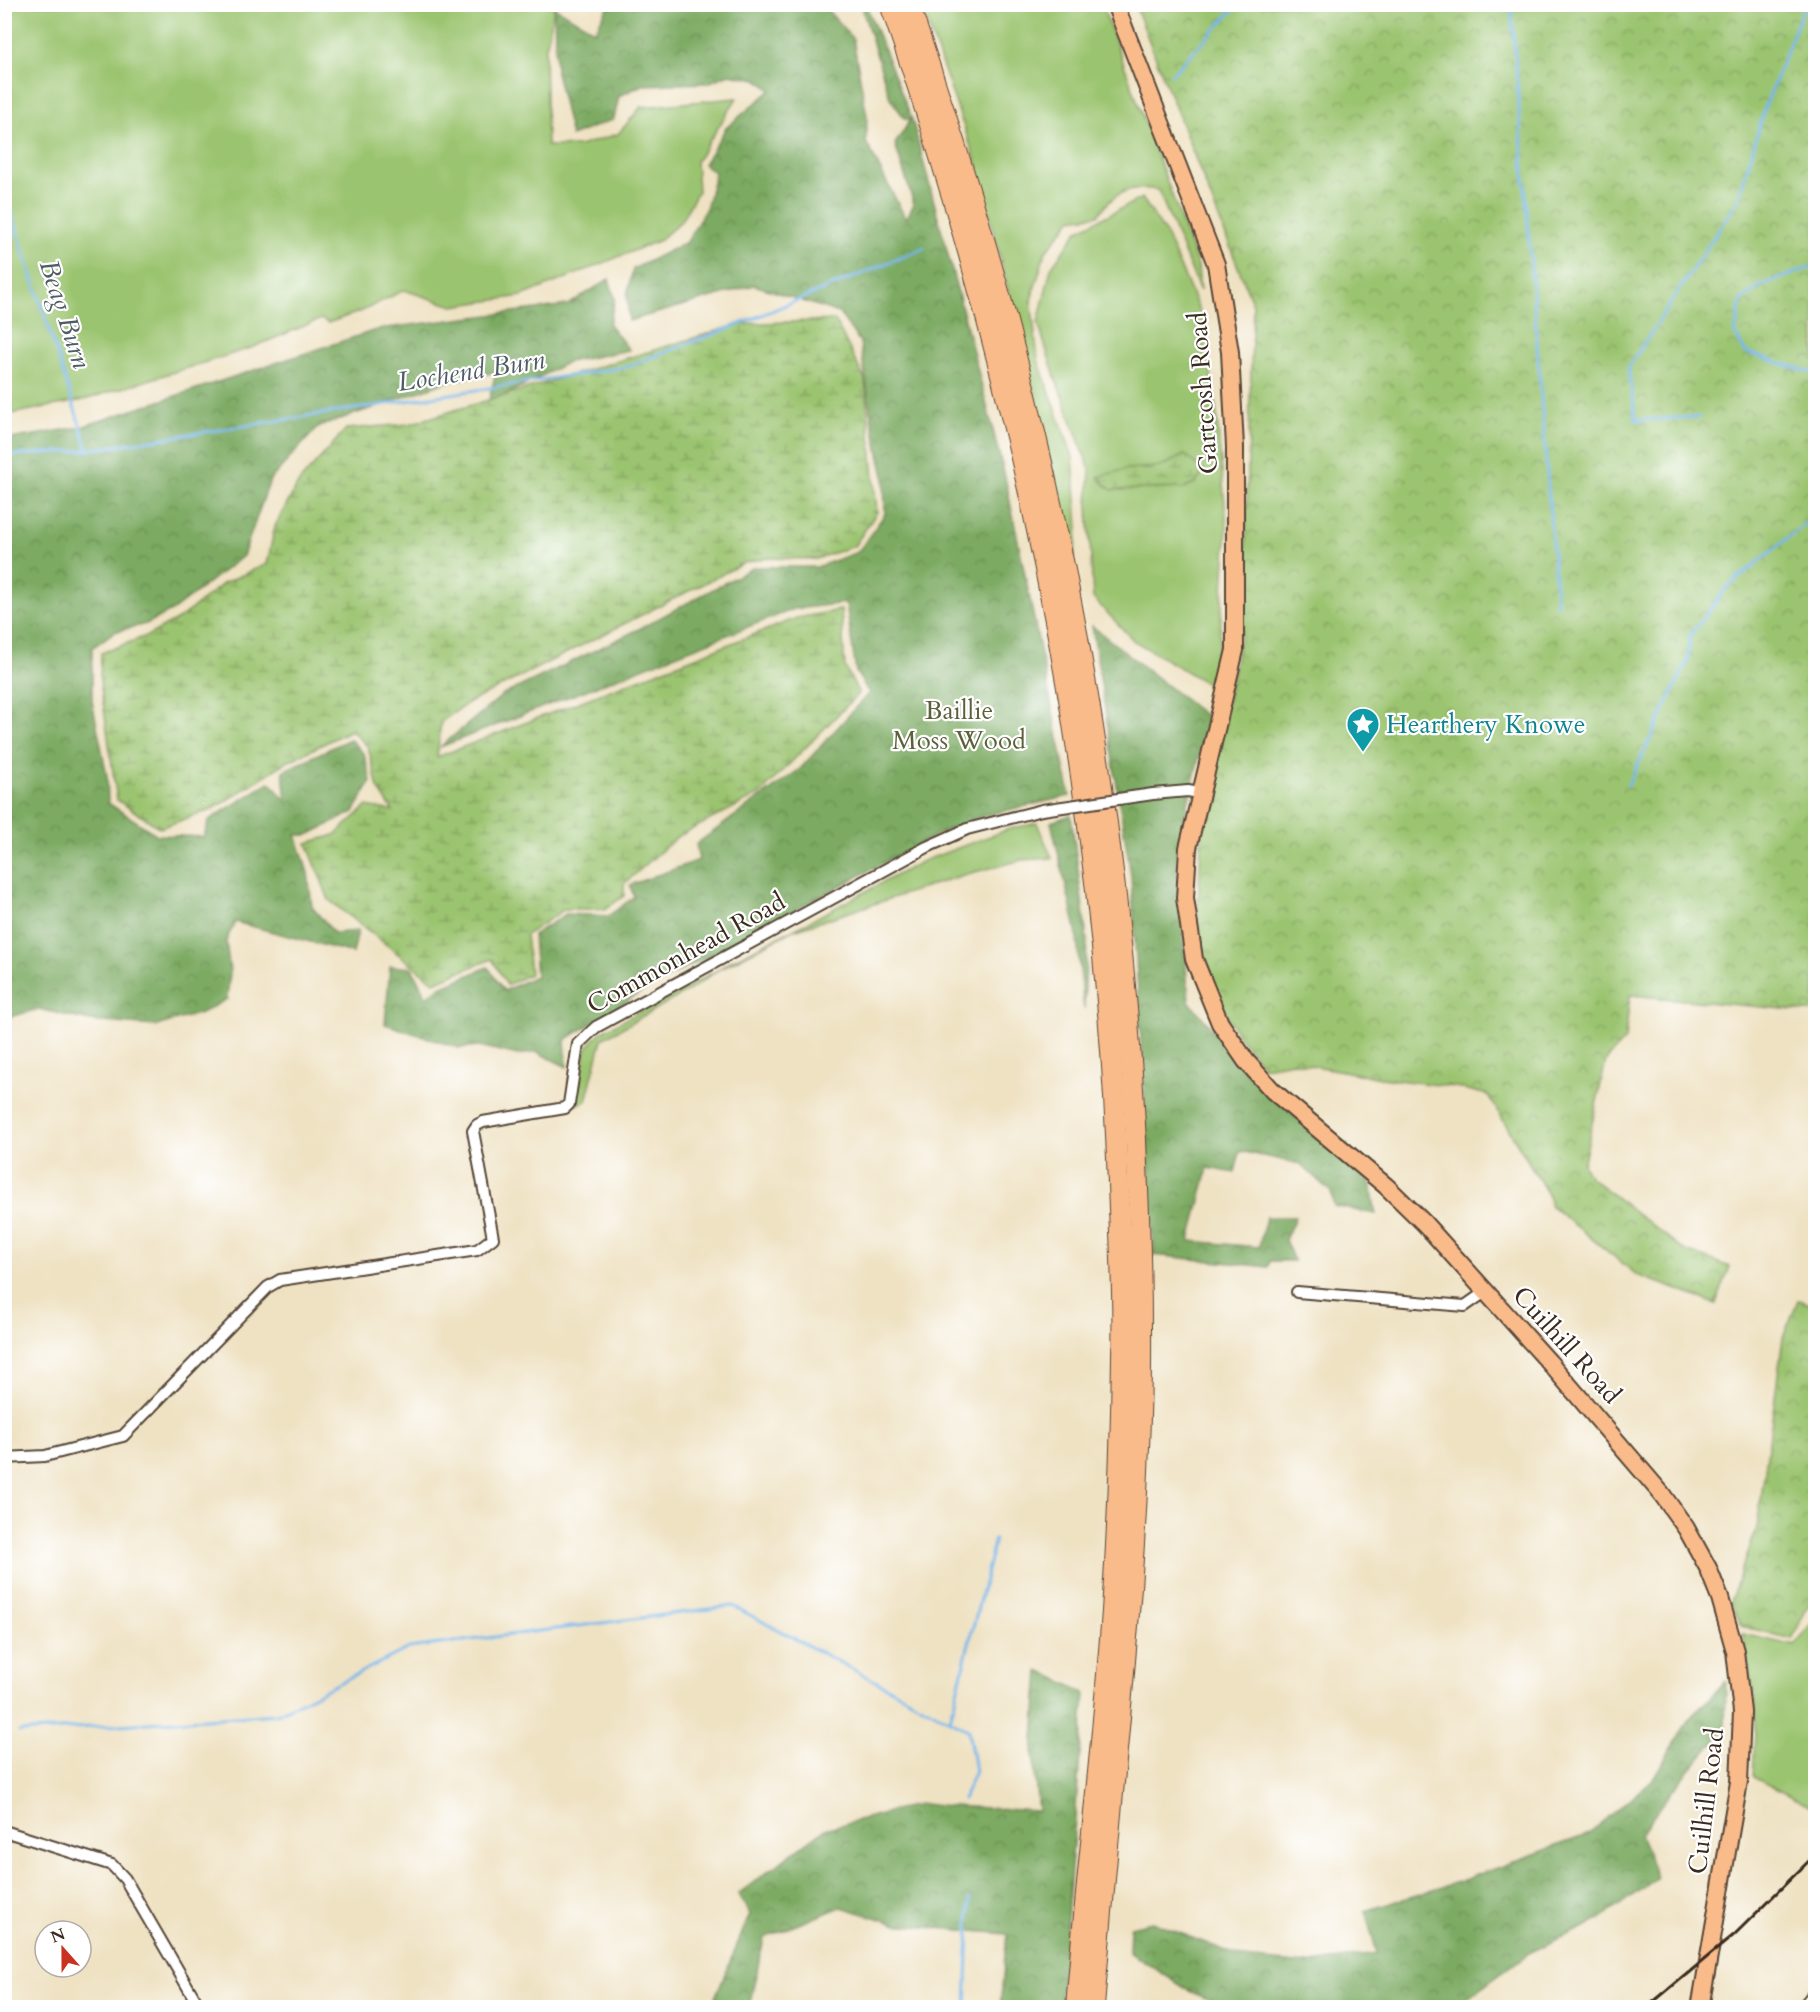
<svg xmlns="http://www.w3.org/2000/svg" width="1820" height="2012" viewBox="0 0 1820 2012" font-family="Cardo,serif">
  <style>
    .green { fill: #9bc470; stroke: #6b7747; stroke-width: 1.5 }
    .forest { fill: url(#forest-crowns); stroke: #5c6a40; stroke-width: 1.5 }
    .wetland { fill: url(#wetland-marsh); stroke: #6b7747; stroke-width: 1.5 }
    .park { fill: url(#park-crowns); stroke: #6b7747; stroke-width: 1.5 }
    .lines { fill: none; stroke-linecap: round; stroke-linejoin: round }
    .stream { stroke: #78b7eb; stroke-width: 3 }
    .minor-casing { stroke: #564637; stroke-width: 14 }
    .primary-casing { stroke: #564637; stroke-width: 20 }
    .motorway-casing { stroke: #564637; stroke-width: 22 }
    .minor { stroke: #fff; stroke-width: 10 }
    .primary { stroke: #fabb8b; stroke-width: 16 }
    .motorway { stroke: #fabb8b; stroke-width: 20 }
    .rail { stroke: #3b2a1e; stroke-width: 3 }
    .minor-bridge-casing { stroke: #564637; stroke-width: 14; stroke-linecap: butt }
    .minor-bridge { stroke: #fff; stroke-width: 10 }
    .labels { text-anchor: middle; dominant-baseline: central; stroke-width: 4.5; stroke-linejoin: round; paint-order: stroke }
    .street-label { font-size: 26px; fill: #3b2a1e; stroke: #fff }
    .park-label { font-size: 26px; fill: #5d603b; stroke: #fff }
    .culture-label { font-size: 26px; fill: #0d838f; stroke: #fff; text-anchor: start }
    .water-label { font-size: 27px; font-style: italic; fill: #505b66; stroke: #fff }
  </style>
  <defs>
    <pattern id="forest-crowns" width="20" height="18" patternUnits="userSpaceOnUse" patternTransform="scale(1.5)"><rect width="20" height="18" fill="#7caa62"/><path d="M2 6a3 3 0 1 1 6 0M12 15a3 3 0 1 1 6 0" fill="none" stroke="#678b50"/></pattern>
    <pattern id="wetland-marsh" width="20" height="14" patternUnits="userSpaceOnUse" patternTransform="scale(1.5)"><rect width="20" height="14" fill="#9bc470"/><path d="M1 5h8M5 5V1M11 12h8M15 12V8" fill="none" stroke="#809f5b"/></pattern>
    <pattern id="park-crowns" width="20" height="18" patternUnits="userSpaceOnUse" patternTransform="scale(1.5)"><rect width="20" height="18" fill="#9bc470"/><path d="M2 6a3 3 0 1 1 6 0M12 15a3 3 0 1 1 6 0" fill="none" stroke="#809f5b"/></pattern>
  </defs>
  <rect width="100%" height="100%" fill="#fff"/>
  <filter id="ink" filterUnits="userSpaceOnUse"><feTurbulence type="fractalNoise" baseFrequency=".0167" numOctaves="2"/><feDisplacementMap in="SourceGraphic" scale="12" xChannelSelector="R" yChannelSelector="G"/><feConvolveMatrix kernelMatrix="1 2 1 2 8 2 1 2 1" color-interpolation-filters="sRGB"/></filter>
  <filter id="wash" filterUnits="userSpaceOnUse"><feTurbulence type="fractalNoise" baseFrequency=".008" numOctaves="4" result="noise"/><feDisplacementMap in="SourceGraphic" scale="24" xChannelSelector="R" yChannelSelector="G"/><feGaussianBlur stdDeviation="1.35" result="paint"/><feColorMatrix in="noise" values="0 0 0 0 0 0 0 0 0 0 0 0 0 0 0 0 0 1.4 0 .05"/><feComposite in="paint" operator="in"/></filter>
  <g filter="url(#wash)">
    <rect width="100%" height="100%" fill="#efe2c3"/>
    <!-- green -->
    <g class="green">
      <polygon points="5,5 555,5 545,52 547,146 579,146 618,134 641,107 737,98 696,162 698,191 681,221 660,240 522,296 453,306 404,290 362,311 328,323 321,319 251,348 84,400 5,415"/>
      <path d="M 921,5 L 1102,5 L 1198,266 L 1200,291 L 1158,190 C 1129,185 1114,192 1098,215 L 1071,219 L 1045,253 L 1031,300 L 1038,360 L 1073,457 L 1078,528 L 1074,557 L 977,164 Z"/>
      <polygon points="1142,198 1166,234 1202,317 1216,406 1227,527 1218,667 1213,687 1134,641 1093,598 1088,505 1090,470 1056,380 1038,323 1051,268 1078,230"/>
      <polygon points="1037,823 1052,858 1022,860 963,875 788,932 727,963 693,988 602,1039 586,1101 576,1105 586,1048 601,1032 923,861 1009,829"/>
      <polygon points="1815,1619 1816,1808 1815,1809 1753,1777 1756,1707 1743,1634 1795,1646"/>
    </g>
    <!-- forest -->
    <g class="forest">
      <polygon points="809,4 829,12 853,39 867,116 866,142 906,219 914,204 895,144 911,119 905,119 890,98 861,5 866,5 912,119 957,289 1005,477 1070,796 982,816 940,833 646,989 565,1040 567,1067 537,1052 518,1055 479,1046 459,1048 385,1024 390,966 412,968 426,997 438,988 488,967 504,991 536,976 533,935 566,914 608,916 634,897 630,885 699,860 696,844 800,769 869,693 856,672 846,603 794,609 440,747 503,695 639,629 754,567 817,567 858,552 885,514 884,476 872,421 860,342 839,313 754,285 629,321 627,295 633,269 687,242 707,206 715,173 704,164 726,128 771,90 757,79 729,74 708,83 642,85 619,96 614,119 571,136 556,72 554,7 595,31 609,5"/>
      <polygon points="609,279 615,299 609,324 629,350 568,362 488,404 496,372 446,382 318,427 270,480 243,556 173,610 146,624 114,632 92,648 92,701 107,776 108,803 157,835 204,837 209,820 270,782 286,801 283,771 350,739 364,754 371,781 354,812 308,835 296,835 308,873 312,907 334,933 358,931 353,953 235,922 226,941 230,972 227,999 201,1013 156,1026 90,1021 39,1009 5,1018 5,440 81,427 379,329 568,305"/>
      <polygon points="1092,626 1208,718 1176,854 1189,1001 1251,1077 1370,1182 1376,1214 1334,1206 1331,1192 1300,1164 1240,1151 1235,1173 1208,1168 1190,1241 1259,1247 1266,1217 1295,1217 1285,1240 1294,1261 1270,1261 1268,1267 1154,1255 1131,876"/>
      <polygon points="1071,815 1087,940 1084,1009 1076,929 1051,822"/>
      <polygon points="1039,1670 1085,1693 1060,2007 1000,2007 1007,1934 901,1925 841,1907 764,1938 749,2007 711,2007 750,1914 738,1894 825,1829 919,1804 1038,1811 1033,1754"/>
      <polygon points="1726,1681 1725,1729 1671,1792 1640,1835 1657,1878 1597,1921 1529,1953 1464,2001 1467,2007 1228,2007 1191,1992 1129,1952 1130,1927 1152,1922 1244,1958 1307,1964 1377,1953 1365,1911 1458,1882 1589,1834 1652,1780 1690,1718"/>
    </g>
    <!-- wetland -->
    <g class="wetland">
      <polygon points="835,320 865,380 877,512 854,546 816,559 766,558 744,563 468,703 441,722 437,757 797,618 841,610 845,667 859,693 760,794 677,837 624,884 624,896 605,909 565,909 526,935 530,974 507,985 492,959 434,982 329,900 307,843 335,835 367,806 393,811 378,788 368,747 351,730 283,764 215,808 160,828 117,800 100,681 101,653 149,635 180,618 224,583 267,564 275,526 299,482 346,429 409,424 740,324"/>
      <polygon points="1185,455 1204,471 1196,483 1185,488 1111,490 1098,477 1126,469 1160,467"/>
    </g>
    <!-- park -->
    <g class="park">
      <polygon points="1135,5 1815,5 1815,1012 1630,995 1625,1040 1606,1060 1583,1165 1590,1177 1684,1250 1730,1267 1716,1304 1637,1275 1550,1205 1549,1196 1488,1095 1455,1087 1381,1078 1293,1062 1264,1067 1237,1034 1219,1000 1197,932 1202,824 1243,624 1253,305"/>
      <polygon points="1798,1300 1815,1305 1815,1591 1792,1639 1742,1626 1730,1602 1757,1528 1783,1338"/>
    </g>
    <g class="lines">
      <!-- stream -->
      <g class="stream">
        <polyline points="1511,4 1557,605"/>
        <polyline points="1171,75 1239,4"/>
        <polyline points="4,190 88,450"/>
        <polyline points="1816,265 1760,286 1741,300 1735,333 1745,352 1816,374"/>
        <polyline points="1699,417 1636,420 1628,368 1738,200 1765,107 1805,4"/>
        <polyline points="4,456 88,450 626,367 740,324 924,248"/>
        <polyline points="1711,608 1726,588 1816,515"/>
        <polyline points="1628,785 1688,660 1690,635 1710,610"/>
        <polyline points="950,1720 995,1539"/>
        <polyline points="19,1732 277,1714 409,1648 733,1606 968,1730 975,1771 963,1799"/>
        <polyline points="966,2008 970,1899"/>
      </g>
    </g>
  </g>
  <g filter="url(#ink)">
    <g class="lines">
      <!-- minor casing -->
      <g class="minor-casing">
        <g id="minor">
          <polyline points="1153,794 1188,791 1199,793"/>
          <polyline points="1297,1292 1465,1306 1485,1292"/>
          <polyline points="4,1458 45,1456 123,1436 268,1287 280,1280 477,1250 493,1238 473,1131 477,1125 483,1122 565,1108 569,1104 578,1044 596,1027 927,847 967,829 1042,810"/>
          <polyline points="4,1831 112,1865 125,1879 200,2008"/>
          <polyline points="1802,2008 1816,1991"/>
        </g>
      </g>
      <!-- primary casing -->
      <g class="primary-casing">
        <polyline id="primary" points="1115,4 1216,264 1230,352 1235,447 1235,650 1188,848 1185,898 1194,959 1220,1023 1246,1061 1273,1091 1386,1186 1424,1223 1549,1362 1661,1493 1686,1528 1708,1568 1720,1598 1735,1651 1742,1712 1739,1782 1700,2008"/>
      </g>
      <!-- motorway casing -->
      <g class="motorway-casing">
        <g id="motorway">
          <path d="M 890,4 C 1022,385 1104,779 1118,1183 C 1120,1240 1124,1298 1122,1356 C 1121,1441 1118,1526 1112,1611 C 1103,1743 1086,1875 1076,2008"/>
          <path d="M 909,4 C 948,121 986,237 1016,356 C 1101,685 1143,1026 1141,1366 C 1139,1581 1110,1794 1094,2008"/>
        </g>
      </g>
      <!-- minor -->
      <use href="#minor" class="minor"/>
      <!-- primary -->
      <use href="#primary" class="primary"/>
      <!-- motorway -->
      <use href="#motorway" class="motorway"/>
      <!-- rail -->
      <polyline class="rail" points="1646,2008 1735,1934 1816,1854"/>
      <!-- minor-bridge casing -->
      <g class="minor-bridge-casing">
        <polyline id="minor-bridge" points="1042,810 1153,794"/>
      </g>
      <!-- minor-bridge -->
      <use href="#minor-bridge" class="minor-bridge"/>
    </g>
  </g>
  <!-- icons -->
  <defs>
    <g id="sight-pin" transform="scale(1.725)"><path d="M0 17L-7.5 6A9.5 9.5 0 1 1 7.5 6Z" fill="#0f9aa8" stroke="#fff"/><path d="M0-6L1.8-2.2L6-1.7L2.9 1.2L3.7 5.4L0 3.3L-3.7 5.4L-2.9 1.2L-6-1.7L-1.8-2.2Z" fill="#fff"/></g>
  </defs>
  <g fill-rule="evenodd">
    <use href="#sight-pin" x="1363" y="724"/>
  </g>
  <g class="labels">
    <!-- street labels -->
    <g class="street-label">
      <text transform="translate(1203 393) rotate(-94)">Gartcosh Road</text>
      <text transform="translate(686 953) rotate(-29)">Commonhead Road</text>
      <text transform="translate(1567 1345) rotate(48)">Cuilhill Road</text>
      <text transform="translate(1706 1801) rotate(-83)">Cuilhill Road</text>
    </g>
    <!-- park labels -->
    <g class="park-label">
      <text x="959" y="710">Baillie<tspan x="959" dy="30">Moss Wood</tspan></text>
    </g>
    <!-- culture labels -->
    <g class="culture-label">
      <text x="1386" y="724">Hearthery Knowe</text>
    </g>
    <!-- water labels -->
    <g class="water-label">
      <text transform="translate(65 314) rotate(72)">Beag Burn</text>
      <text transform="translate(471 371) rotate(-9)">Lochend Burn</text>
    </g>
  </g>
  <!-- margin -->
  <rect width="1820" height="2012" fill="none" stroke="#fff" stroke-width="24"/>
  <!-- north arrow -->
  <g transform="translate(63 1949) rotate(339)"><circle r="28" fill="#ffffff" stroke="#b1aaa5" stroke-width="1.5"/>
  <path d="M0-4.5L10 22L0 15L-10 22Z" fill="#c8321e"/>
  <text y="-9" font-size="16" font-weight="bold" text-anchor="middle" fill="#3b2a1e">N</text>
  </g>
</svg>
